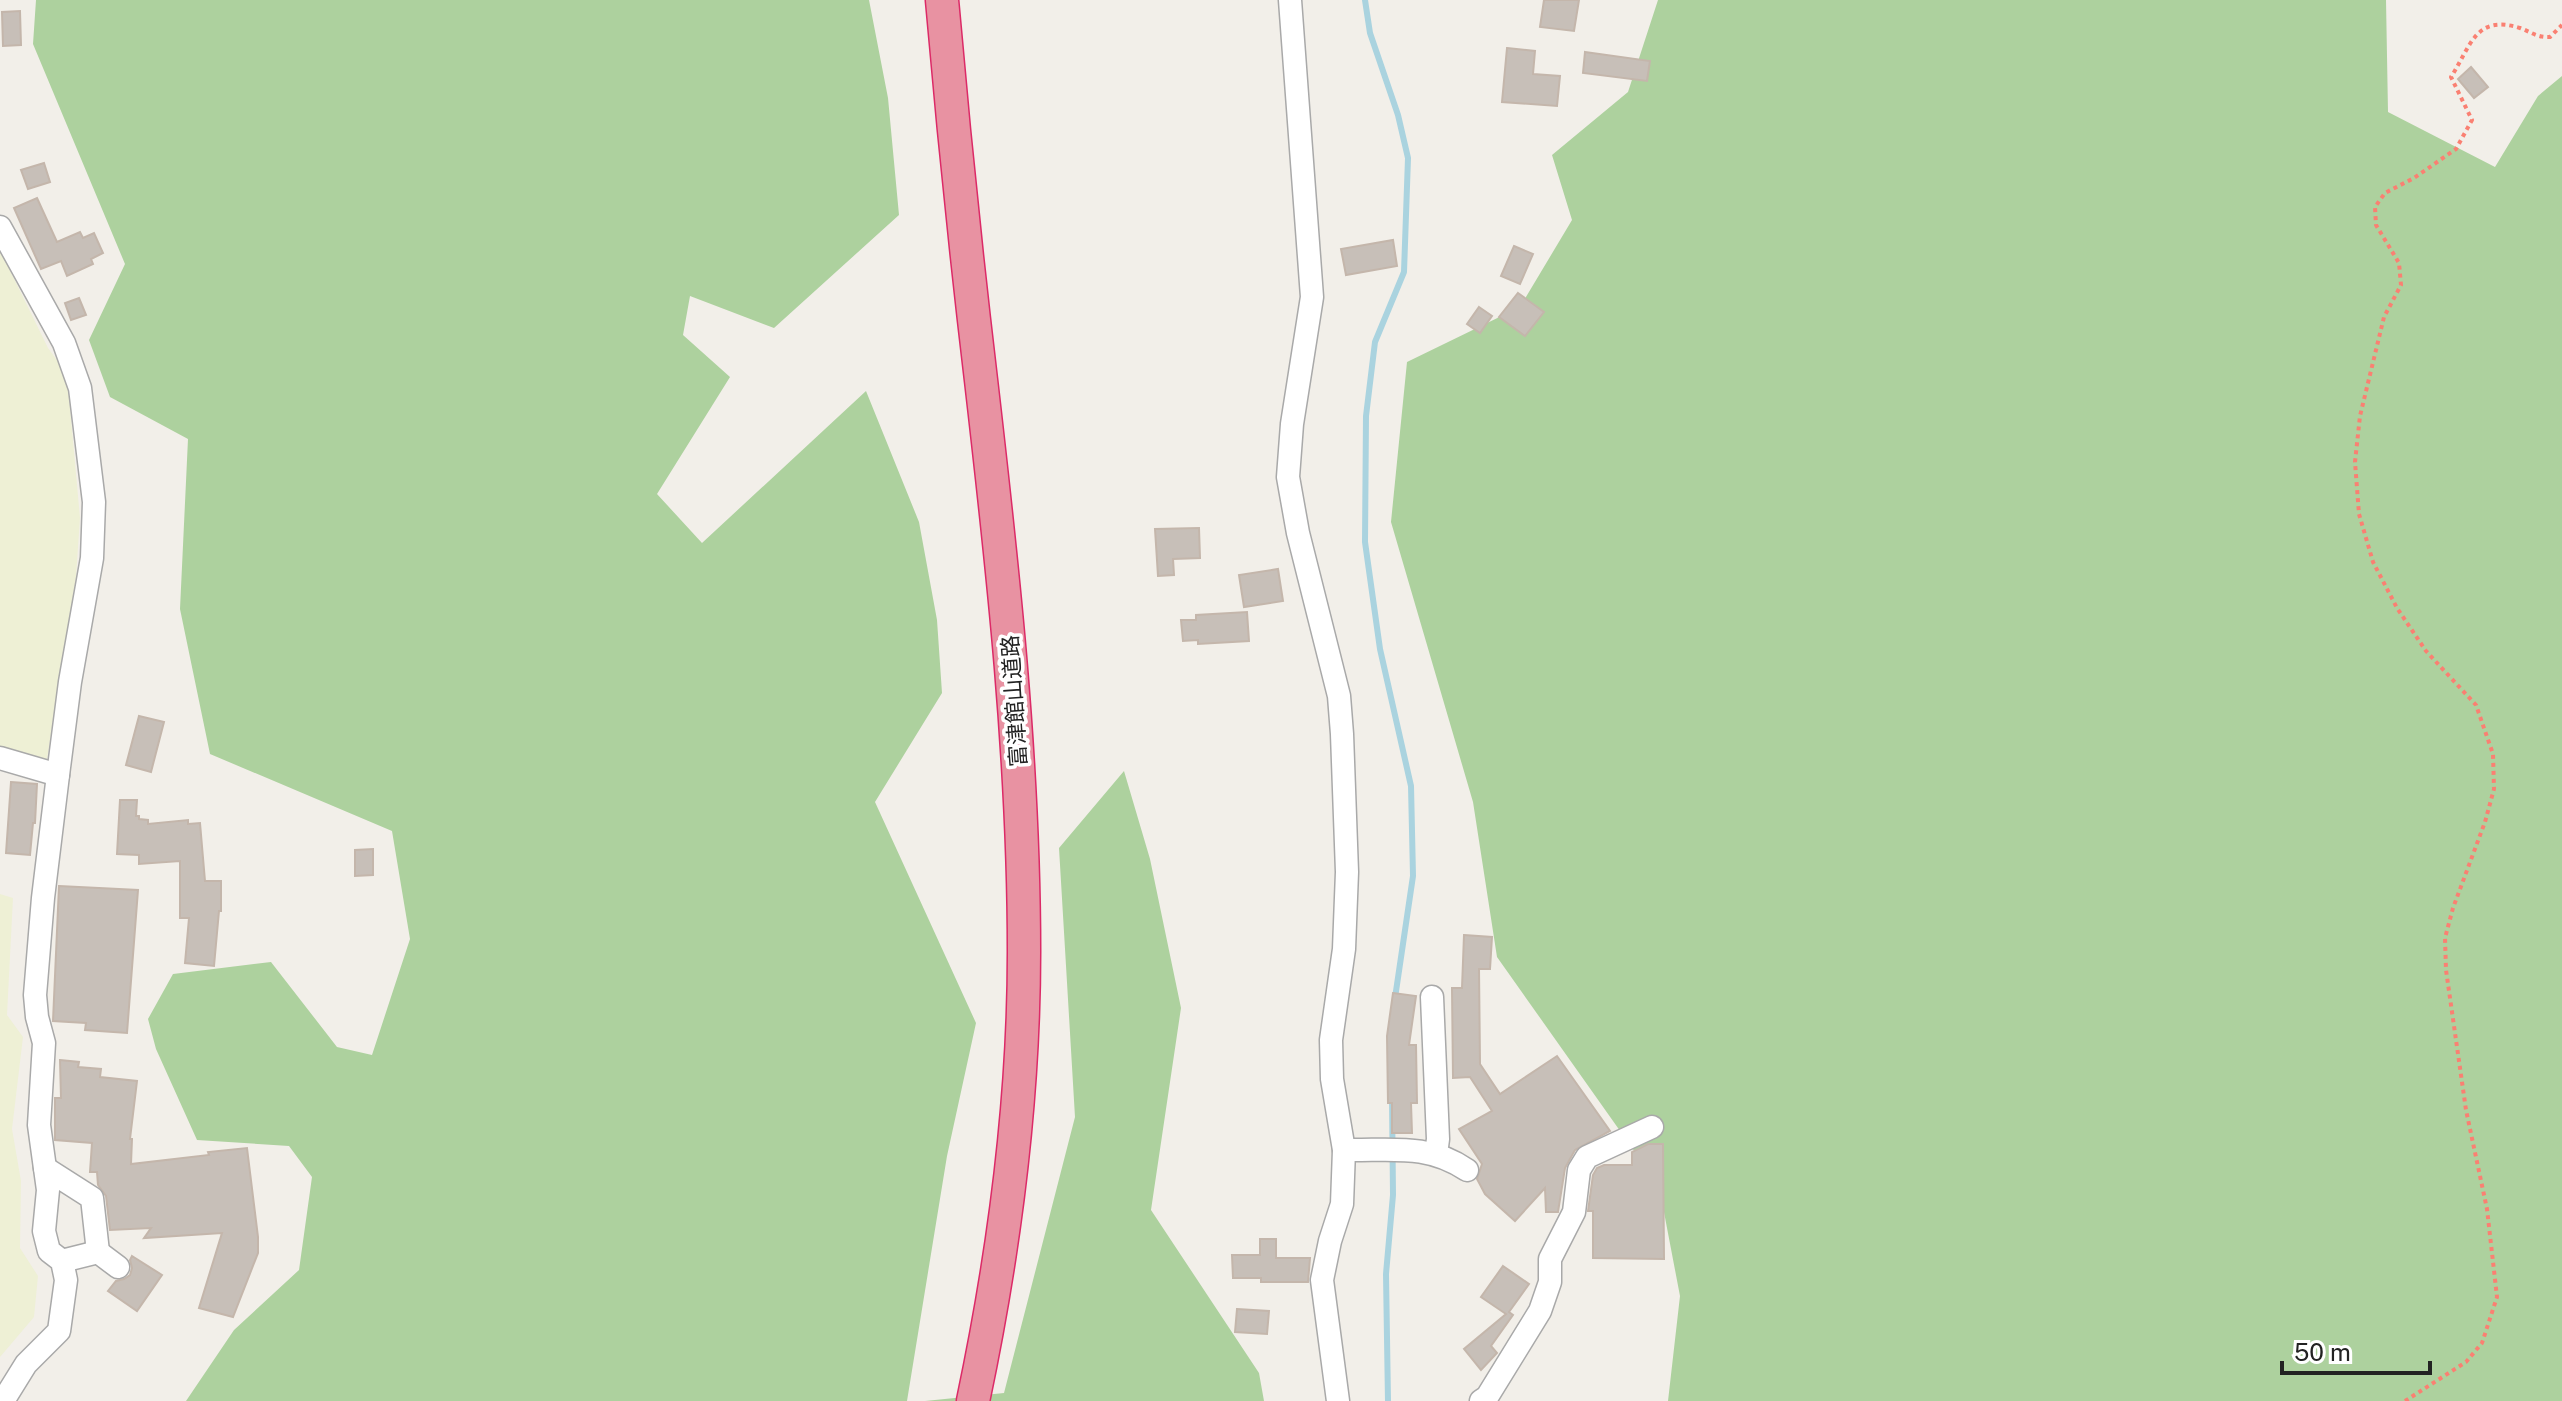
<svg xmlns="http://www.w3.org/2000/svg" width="2562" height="1401" viewBox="0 0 2562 1401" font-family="'Public Sans','Noto Sans JP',sans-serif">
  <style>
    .farmland { fill: #eef0d5 }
    .forest { fill: #add19e }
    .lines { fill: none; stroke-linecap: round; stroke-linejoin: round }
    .stream { stroke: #aad3df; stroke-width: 6 }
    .building { fill: #c7bfb8; stroke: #c4b6ab; stroke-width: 2 }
    .minor-casing { stroke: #a9a9a9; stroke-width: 25 }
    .highway-casing { stroke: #dc2a67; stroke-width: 35 }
    .path { stroke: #fa8072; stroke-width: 4; stroke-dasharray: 4 4; stroke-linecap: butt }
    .minor { stroke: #fff; stroke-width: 22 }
    .highway { stroke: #e892a2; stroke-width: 32 }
    .labels { text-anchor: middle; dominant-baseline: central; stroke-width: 7; stroke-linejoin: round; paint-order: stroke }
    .street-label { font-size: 22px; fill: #222; stroke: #fff }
  </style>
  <rect width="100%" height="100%" fill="#f2efe9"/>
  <!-- farmland -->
  <g class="farmland">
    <polygon points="0,250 48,348 67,374 80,518 76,577 47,759 0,747"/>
    <polygon points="0,894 13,898 7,1015 23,1037 12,1129 21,1181 20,1248 38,1276 34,1317 0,1357"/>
  </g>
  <!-- forest -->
  <g class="forest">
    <polygon points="36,0 869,0 888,98 899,215 774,328 690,296 683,335 730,377 657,494 702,543 866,391 919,522 937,620 942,693 875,802 976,1023 947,1156 907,1401 186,1401 234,1330 299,1270 312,1177 289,1146 197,1140 156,1049 148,1019 173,974 271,962 337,1047 372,1055 410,939 392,831 210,754 180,609 188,439 110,397 89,340 125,264 33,44"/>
    <polygon points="1658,0 2386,0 2388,112 2495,167 2538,96 2562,76 2562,1401 1668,1401 1680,1296 1659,1186 1497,957 1473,802 1391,522 1407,362 1520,307 1572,220 1552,155 1628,92"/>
    <polygon points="1124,771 1150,859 1181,1008 1151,1210 1259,1373 1264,1401 925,1401 1004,1393 1075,1117 1059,848"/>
  </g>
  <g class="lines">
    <!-- stream -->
    <g class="stream">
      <polyline points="1365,0 1370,33 1398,115 1408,158 1404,272 1375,342 1366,416 1365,542 1380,649 1411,786 1413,876 1395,998"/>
      <polyline points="1388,1401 1386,1274 1393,1195 1392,1097"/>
    </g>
  </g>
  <!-- building -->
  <g class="building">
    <polygon points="1544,0 1579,0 1574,31 1540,27"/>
    <polygon points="20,11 21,45 3,46 2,12"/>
    <polygon points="1507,48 1535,51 1533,74 1560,76 1557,106 1502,102"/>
    <polygon points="1585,52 1650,61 1647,81 1583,73"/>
    <polygon points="2471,67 2488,87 2474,98 2458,79"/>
    <polygon points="44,163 50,182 28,189 21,170"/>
    <polygon points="37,198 57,242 80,232 83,238 94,233 103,253 91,259 93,264 67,276 61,261 41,269 14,208"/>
    <polygon points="1393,240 1397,266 1346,275 1341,249"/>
    <polygon points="1514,246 1533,254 1520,284 1501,276"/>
    <polygon points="1518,293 1544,312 1525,336 1499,317"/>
    <polygon points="79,298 86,315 71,320 65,303"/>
    <polygon points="1479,307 1492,316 1480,333 1467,324"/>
    <polygon points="1199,528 1200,558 1173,559 1174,575 1158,576 1155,529"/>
    <polygon points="1278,569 1283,601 1244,607 1239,575"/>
    <polygon points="1247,612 1249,641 1198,644 1198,640 1183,641 1181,620 1196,620 1196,615"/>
    <polygon points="139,716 164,722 151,772 126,765"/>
    <polygon points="11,782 37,784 35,823 33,823 30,855 6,853"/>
    <polygon points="120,800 137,800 136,816 139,816 139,819 148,820 148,824 188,820 188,824 200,823 205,881 221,881 221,911 219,911 214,966 185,963 189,918 180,918 180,861 139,864 139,855 117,854"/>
    <polygon points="373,849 373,875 355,876 355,850"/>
    <polygon points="59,886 138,890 127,1033 85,1030 86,1023 53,1021"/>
    <polygon points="1464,935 1492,937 1490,969 1479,969 1480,1064 1500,1094 1557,1056 1610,1131 1575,1150 1565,1168 1558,1212 1546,1212 1545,1188 1515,1221 1485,1194 1477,1179 1482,1164 1459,1129 1492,1111 1470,1077 1453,1078 1452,988 1462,988"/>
    <polygon points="1393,993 1416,996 1409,1045 1416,1045 1417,1103 1411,1103 1412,1133 1392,1133 1392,1103 1388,1103 1387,1036"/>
    <polygon points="60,1060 79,1062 78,1067 101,1069 100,1077 137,1081 130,1139 132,1139 131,1164 209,1155 208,1152 247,1148 258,1237 258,1253 233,1317 199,1308 222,1233 144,1238 151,1228 110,1230 106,1196 98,1185 97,1172 90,1172 92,1143 55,1140 55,1098 61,1098"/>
    <polygon points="1648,1144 1663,1144 1664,1259 1593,1258 1593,1211 1588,1211 1593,1175 1597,1168 1604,1165 1632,1165 1632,1152"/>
    <polygon points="1260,1239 1276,1239 1276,1258 1310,1258 1308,1282 1261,1282 1261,1278 1233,1278 1232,1255 1260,1255"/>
    <polygon points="132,1256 162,1275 137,1311 108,1291 116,1281 124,1279 130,1275 132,1268 130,1260"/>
    <polygon points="1503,1266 1529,1284 1509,1312 1513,1315 1491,1346 1497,1353 1481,1370 1464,1349 1506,1314 1481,1297"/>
    <polygon points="1237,1309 1269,1311 1267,1334 1235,1332"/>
  </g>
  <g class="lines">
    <!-- minor casing -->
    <g class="minor-casing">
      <g id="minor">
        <polyline points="1290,0 1312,297 1292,424 1288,477 1298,533 1339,696 1342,734 1347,872 1344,949 1331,1040 1332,1079 1344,1150 1342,1204 1330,1241 1322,1280 1338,1401"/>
        <polyline points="0,227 64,343 80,388 94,502 92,558 70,682 58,775 43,898 35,995 37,1017 44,1043 39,1125 48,1190 44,1231 49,1251 62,1261 66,1280 59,1331 26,1364 3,1401"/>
        <polyline points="0,758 58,775"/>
        <polyline points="1432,997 1438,1139 1436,1154"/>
        <path d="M 1344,1150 C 1391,1151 1427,1143 1467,1170"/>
        <polyline points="45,1168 92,1198 98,1252"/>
        <polyline points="62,1261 98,1252 118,1267"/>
        <polyline points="1481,1401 1487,1397 1540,1311 1550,1282 1550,1259 1574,1212 1579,1170 1587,1157 1652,1127"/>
      </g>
    </g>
    <!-- highway casing -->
    <g class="highway-casing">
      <path id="highway" d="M 942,0 C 953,127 966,254 981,380 C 1003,570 1024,760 1024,952 C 1024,1102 1004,1254 973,1401"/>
    </g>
    <!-- path -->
    <path class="path" d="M 2405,1401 L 2466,1362 L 2482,1343 L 2497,1297 L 2487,1209 L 2466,1110 L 2446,970 L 2445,938 L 2453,908 L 2485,822 L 2494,789 L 2493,754 L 2476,705 L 2426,651 L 2397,608 L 2373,562 L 2359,514 L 2355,462 L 2360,416 L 2384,317 L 2401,285 L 2399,263 L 2376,225 L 2375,207 L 2385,193 L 2414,178 L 2456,149 L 2472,120 L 2451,77 C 2471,46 2475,14 2520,28 C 2531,32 2538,38 2550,37 L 2562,25"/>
    <!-- minor -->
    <use href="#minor" class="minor"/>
    <!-- highway -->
    <use href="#highway" class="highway"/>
  </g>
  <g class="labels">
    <!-- street labels -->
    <g class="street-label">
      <text transform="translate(1014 701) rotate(-94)">富津館山道路</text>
    </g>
  </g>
  <!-- scale -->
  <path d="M2282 1361v12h148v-12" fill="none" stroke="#222222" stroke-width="4"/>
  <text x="2294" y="1361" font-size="24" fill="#222222" stroke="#ffffff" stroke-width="6" paint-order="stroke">50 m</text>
</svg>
